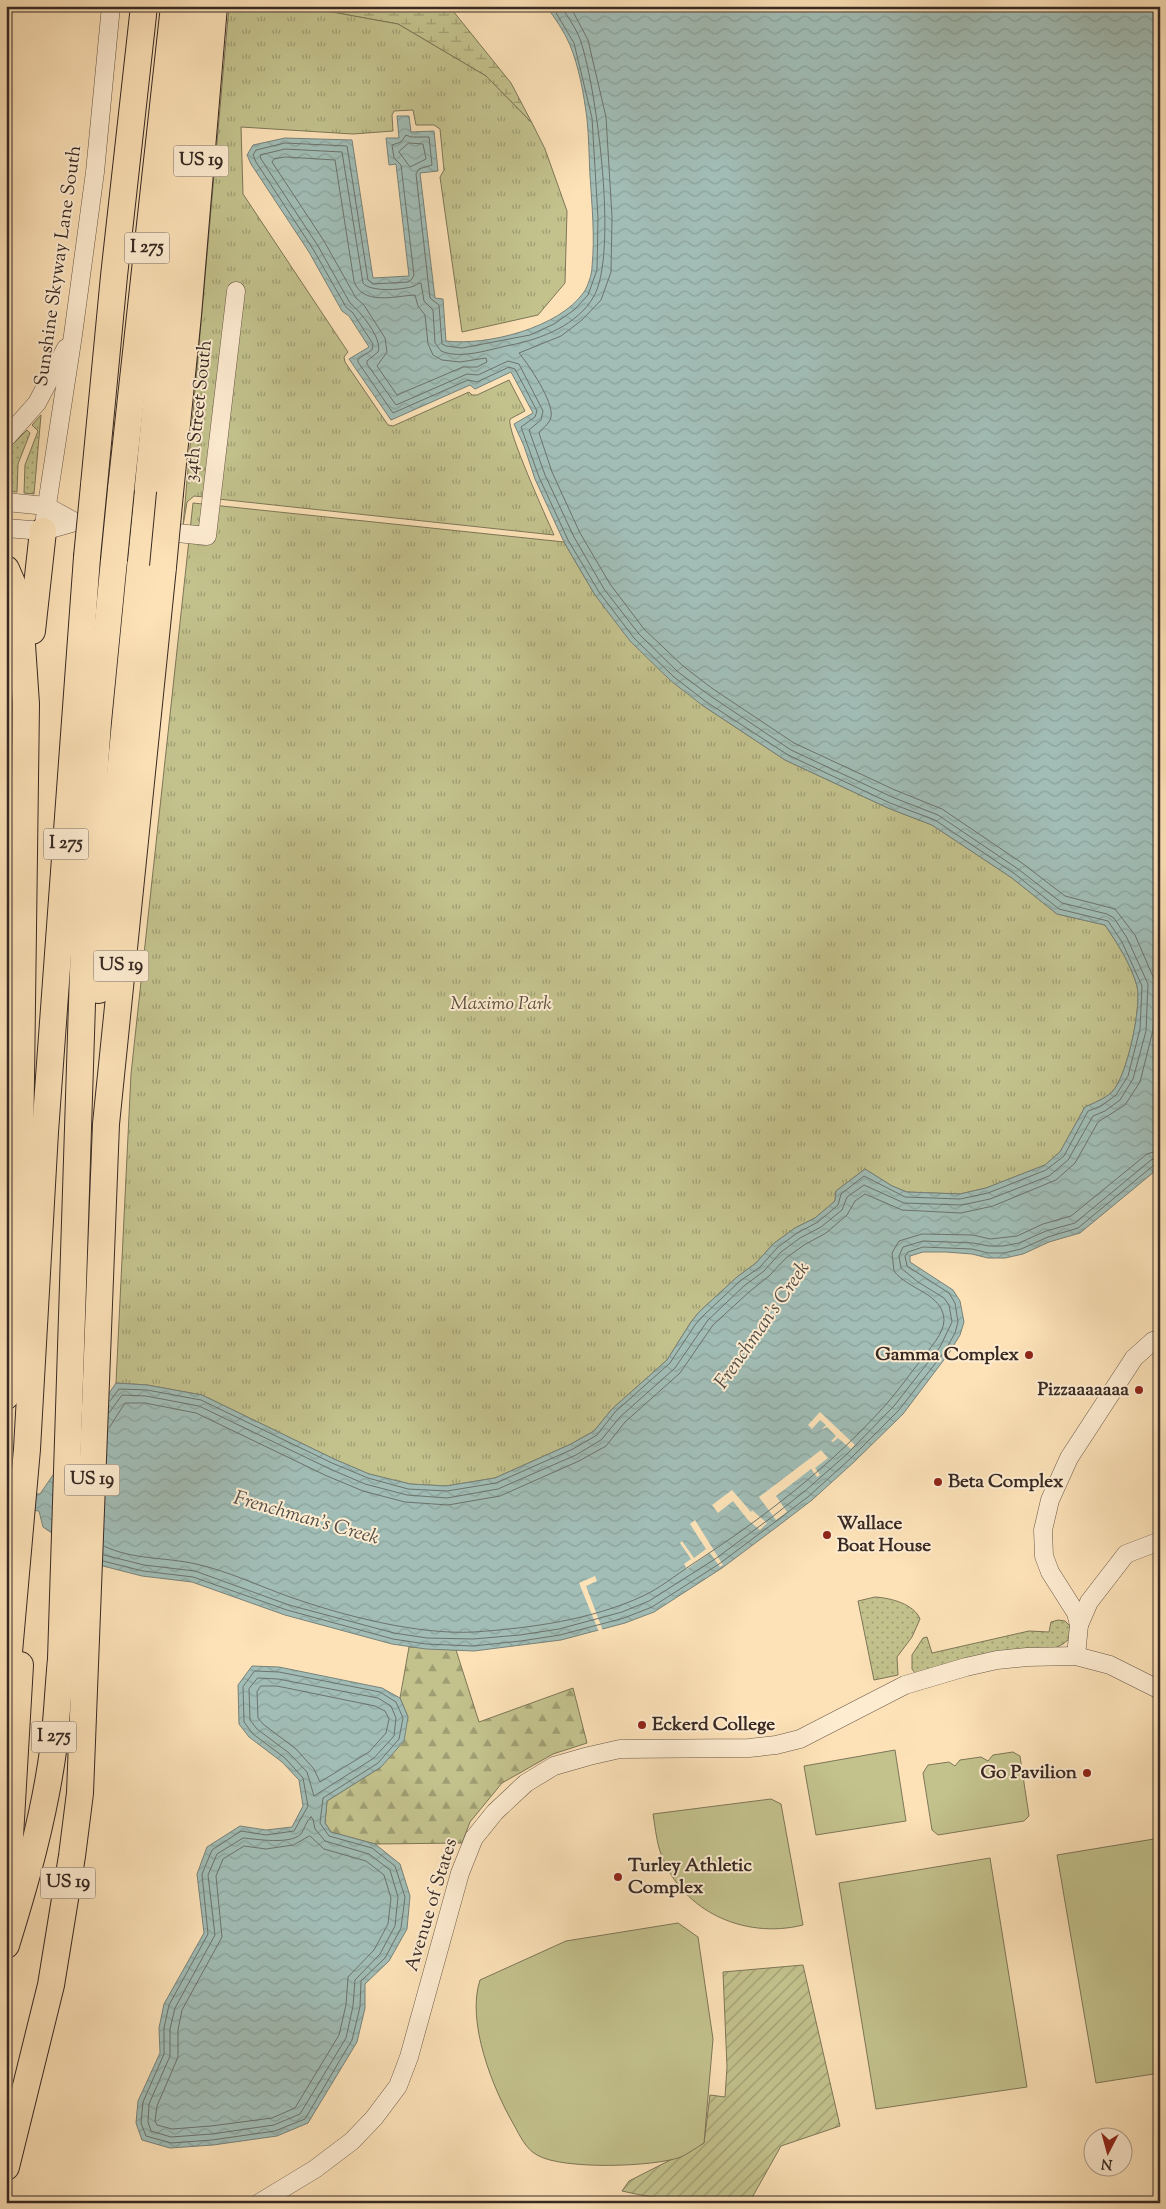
<svg xmlns="http://www.w3.org/2000/svg" width="1166" height="2209" viewBox="0 0 1166 2209" font-family="'Sorts Mill Goudy',serif">
  <style>
    .grass { fill: url(#grass-dots); stroke: #7d7658 }
    .forest { fill: url(#forest-firs); stroke: #7d7658 }
    .wetland { fill: url(#wetland-marsh); stroke: #7d7658 }
    .park { fill: url(#park-tufts); stroke: #7d7658 }
    .garden { fill: url(#garden-furrows); stroke: #7d7658 }
    .pitch { fill: #c3c28d; stroke: #7d7658 }
    .water { fill: url(#water-waves); stroke: #77827b }
    .pier { fill: #fde2b8 }
    .lines { fill: none; stroke-linecap: round; stroke-linejoin: round }
    .shore { stroke: #6c736c; stroke-width: 1 }
    .minor-casing { stroke: #685748; stroke-width: 19 }
    .highway-casing { stroke: #372923; stroke-width: 28 }
    .minor { stroke: #feecd1; stroke-width: 18 }
    .highway { stroke: #fde2b8; stroke-width: 26 }
    .highway-bridge-casing { stroke: #372923; stroke-width: 28; stroke-linecap: butt }
    .highway-bridge { stroke: #fde2b8; stroke-width: 26 }
    .poi-dot { fill: #8f2418; stroke: #feecd1; stroke-width: 2 }
    .labels { text-anchor: middle; dominant-baseline: central; stroke-width: 4; stroke-linejoin: round; paint-order: stroke }
    .shield { fill: #feecd1; stroke: #736457; stroke-width: 1 }
    .shield-label { font-size: 18px; font-weight: bold; fill: #372923 }
    .street-label { font-size: 19px; fill: #372923; stroke: #feecd1 }
    .park-label { font-size: 19px; font-style: italic; fill: #5a4f3e; stroke: #feecd1 }
    .poi-label { font-size: 19px; font-weight: bold; fill: #372923; stroke: #feecd1; text-anchor: start }
    .water-label { font-size: 20px; font-style: italic; fill: #524e48; stroke: #feecd1 }
  </style>
  <defs>
    <pattern id="grass-dots" width="8" height="8" patternUnits="userSpaceOnUse" patternTransform="scale(1.25)"><rect width="8" height="8" fill="#c3c28d"/><path d="M2 2h.1M6 6h.1" fill="none" stroke="#9f9e73" stroke-width="1.8" stroke-linecap="round"/></pattern>
    <pattern id="forest-firs" width="22" height="20" patternUnits="userSpaceOnUse" patternTransform="scale(1.25)"><rect width="22" height="20" fill="#c3c28d"/><path d="M5 1l3.5 6h-7zM16 11l3.5 6h-7z" fill="#9f9e73"/></pattern>
    <pattern id="wetland-marsh" width="20" height="14" patternUnits="userSpaceOnUse" patternTransform="scale(1.25)"><rect width="20" height="14" fill="#c3c28d"/><path d="M1 5h8M5 5V1M11 12h8M15 12V8" fill="none" stroke="#9f9e73"/></pattern>
    <pattern id="park-tufts" width="24" height="20" patternUnits="userSpaceOnUse" patternTransform="scale(1.25)"><rect width="24" height="20" fill="#c3c28d"/><path d="M3 7l-1-3M5 7V3M7 7l1-3M15 17l-1-3M17 17v-4M19 17l1-3" fill="none" stroke="#9f9e73"/></pattern>
    <pattern id="garden-furrows" width="10" height="10" patternUnits="userSpaceOnUse" patternTransform="scale(1.25)"><rect width="10" height="10" fill="#c3c28d"/><path d="M-1 1l2-2M0 10L10 0M9 11l2-2" fill="none" stroke="#9f9e73"/></pattern>
    <pattern id="water-waves" width="16" height="10" patternUnits="userSpaceOnUse" patternTransform="scale(1.25)"><rect width="16" height="10" fill="#a1bdb6"/><path d="M0 5q4-4 8 0t8 0" fill="none" stroke="#8ba29c"/></pattern>
  </defs>
  <rect width="100%" height="100%" fill="#fde2b8"/>
  <filter id="stains"><feTurbulence type="fractalNoise" baseFrequency=".004" numOctaves="4"/><feColorMatrix values="0 0 0 0 .2 0 0 0 0 .09 0 0 0 0 .02 0 0 0 .5 -.17"/></filter>
  <radialGradient id="worn" r=".72"><stop offset=".6" stop-color="#630" stop-opacity="0"/><stop offset="1" stop-color="#630" stop-opacity=".3"/></radialGradient>
  <!-- grass -->
  <g class="grass">
    <polygon points="41,415 34,494 24,493 25,465 38,431 32,425"/>
    <polygon points="27,430 30,433 18,464 17,492 6,491 6,451"/>
    <path d="M 875,1597 C 891,1598 914,1604 920,1619 L 912,1637 L 897,1657 L 898,1675 L 874,1680 L 858,1601 Z"/>
    <polygon points="1058,1620 1065,1621 1070,1626 1069,1639 1063,1644 1053,1649 915,1673 912,1669 912,1655 923,1638 927,1637 932,1653 1029,1631 1049,1632 1051,1622"/>
  </g>
  <!-- forest -->
  <polygon class="forest" points="409,1647 456,1650 479,1722 573,1688 587,1743 553,1754 502,1783 470,1822 462,1843 375,1844 331,1832 325,1823 327,1801 381,1767 408,1717 400,1698"/>
  <!-- wetland -->
  <polygon class="wetland" points="327,6 449,6 511,83 532,123 486,76 398,24 342,14"/>
  <!-- park -->
  <g class="park">
    <path d="M 229,6 L 299,6 L 398,24 L 486,76 L 532,123 L 545,149 L 567,211 L 565,283 L 538,315 L 462,332 L 440,177 L 444,170 L 440,129 L 434,125 L 416,125 L 413,110 L 394,111 L 392,115 L 393,131 L 353,134 L 241,127 L 243,194 L 348,352 L 344,357 L 345,362 L 388,425 L 393,426 L 469,392 L 472,395 L 477,395 L 509,380 L 525,411 L 510,419 C 506,429 547,519 554,535 L 218,499 L 243,285 L 231,283 L 222,341 L 204,497 L 194,496 L 187,502 L 183,526 Z"/>
    <path d="M 193,503 L 564,542 L 595,595 L 702,705 L 785,760 L 888,808 L 932,825 L 1012,878 L 1057,914 L 1105,925 C 1117,943 1131,964 1137,986 C 1142,1006 1127,1077 1112,1092 C 1104,1099 1094,1103 1085,1107 L 1060,1152 L 1045,1165 L 986,1188 L 960,1194 L 907,1192 L 892,1186 L 865,1169 L 836,1191 L 835,1201 L 815,1218 L 795,1228 L 773,1244 L 756,1263 L 737,1277 L 699,1312 L 691,1322 L 667,1360 L 612,1409 L 594,1431 L 571,1444 L 495,1478 L 446,1486 L 410,1484 L 369,1474 L 334,1459 L 202,1395 L 147,1385 L 116,1383 L 131,1074 Z"/>
  </g>
  <!-- garden -->
  <path class="garden" d="M 803,1965 L 840,2126 L 781,2146 L 749,2203 C 707,2203 663,2201 622,2191 L 629,2181 L 704,2143 L 710,2095 L 725,2097 L 727,2067 L 723,1972 Z"/>
  <!-- pitch -->
  <g class="pitch">
    <polygon points="895,1750 906,1821 816,1835 804,1766"/>
    <polygon points="1013,1752 1020,1756 1029,1816 1024,1821 938,1835 932,1830 923,1773 928,1765 949,1762 955,1766 960,1760 981,1757 988,1761 993,1755"/>
    <path d="M 771,1799 L 781,1804 L 803,1925 C 743,1940 678,1910 659,1848 C 656,1837 655,1826 653,1814 Z"/>
    <polygon points="1160,1838 1160,2073 1096,2083 1057,1855"/>
    <polygon points="990,1858 1027,2087 876,2109 839,1883"/>
    <path d="M 678,1923 L 698,1937 L 713,2039 L 704,2143 C 696,2148 689,2153 681,2157 C 654,2167 562,2170 537,2155 C 526,2149 520,2136 514,2125 C 493,2089 466,2022 480,1980 L 566,1941 Z"/>
  </g>
  <!-- water -->
  <g class="water">
    <path d="M 546,6 L 1160,6 L 1160,1167 L 1080,1233 L 1049,1242 L 1023,1254 L 1005,1258 L 988,1258 L 972,1254 L 946,1252 L 923,1252 L 910,1256 L 910,1262 L 953,1290 L 960,1301 L 964,1322 L 960,1335 L 949,1353 L 903,1414 L 854,1462 L 812,1500 L 778,1526 L 722,1568 L 654,1612 L 625,1623 L 561,1640 L 474,1651 L 426,1649 L 392,1644 L 285,1615 L 192,1582 L 142,1576 L 99,1565 L 43,1527 L 39,1511 L 6,1508 L 6,1492 L 40,1494 L 116,1383 L 147,1385 L 202,1395 L 334,1459 L 369,1474 L 410,1484 L 446,1486 L 495,1478 L 571,1444 L 594,1431 L 612,1409 L 667,1360 L 691,1322 L 699,1312 L 737,1277 L 756,1263 L 773,1244 L 795,1228 L 815,1218 L 835,1201 L 836,1191 L 865,1169 L 892,1186 L 907,1192 L 960,1194 L 986,1188 L 1045,1165 L 1060,1152 L 1085,1107 C 1094,1103 1104,1099 1112,1092 C 1127,1077 1142,1006 1137,986 C 1131,964 1117,943 1105,925 L 1057,914 L 1012,878 L 932,825 L 888,808 L 785,760 L 702,705 L 671,681 L 630,641 L 595,595 L 564,542 L 535,479 L 524,446 L 514,424 L 533,413 L 511,372 L 475,389 L 470,385 L 391,420 L 349,359 L 369,347 L 349,316 L 342,311 L 309,252 L 251,164 L 247,155 L 253,145 L 285,138 L 352,140 L 373,278 L 409,276 L 396,164 L 389,165 L 386,138 L 399,138 L 397,116 L 409,116 L 411,132 L 434,131 L 438,171 L 420,173 L 435,298 L 443,299 L 446,341 C 487,346 559,328 584,292 C 588,286 592,274 592,267 C 595,237 592,206 590,176 C 589,157 589,138 587,119 C 584,95 579,67 570,45 C 564,31 555,18 546,6 Z"/>
    <polygon points="252,1666 279,1667 382,1688 400,1698 408,1717 404,1741 381,1767 327,1801 325,1823 331,1832 375,1844 400,1864 410,1896 407,1929 389,1961 365,1984 365,2008 357,2042 308,2123 277,2136 213,2145 170,2148 142,2140 136,2123 138,2101 160,2053 159,2028 164,2004 204,1933 197,1874 207,1847 240,1826 266,1830 292,1827 303,1806 299,1780 282,1762 249,1737 239,1724 238,1685"/>
  </g>
  <!-- pier -->
  <g class="pier">
    <polygon points="820,1412 855,1445 851,1449 838,1438 833,1442 831,1441 836,1436 827,1427 821,1430 826,1425 820,1420 812,1429 808,1425"/>
    <polygon points="821,1450 828,1458 815,1468 820,1475 817,1477 811,1469 776,1496 787,1512 776,1520 759,1497"/>
    <polygon points="732,1490 751,1512 752,1510 767,1523 760,1530 748,1520 733,1501 718,1513 712,1505"/>
    <polygon points="695,1520 723,1565 720,1567 710,1553 687,1569 684,1564 691,1559 680,1543 682,1541 694,1558 706,1549 690,1524"/>
    <polygon points="595,1576 597,1581 586,1586 603,1631 599,1632 579,1583"/>
  </g>
  <g class="lines">
    <!-- shore -->
    <g class="shore">
      <polygon points="409,143 423,144 426,159 410,167 399,152"/>
      <path d="M 286,157 L 335,160 L 354,281 C 362,306 395,296 415,295 L 418,306 L 425,315 L 428,344 L 433,355 L 442,360 L 460,362 L 486,358 L 487,362 L 477,367 L 463,367 L 397,395 L 377,366 L 387,352 L 385,338 L 364,305 L 356,298 L 324,241 L 272,162 L 274,159 Z"/>
      <polyline points="110,1401 119,1389 147,1390 201,1400 332,1463 368,1478 408,1489 447,1491 496,1483 573,1449 597,1435 615,1412 670,1363 695,1325 703,1316 740,1281 760,1267 777,1248 797,1233 818,1222 838,1205 841,1194 864,1176 905,1197 960,1199 988,1193 1046,1170 1064,1156 1088,1111 1101,1106 1116,1095 1128,1076 1140,1029 1142,986 1122,942 1108,921 1059,909 1015,874 935,820 890,803 788,755 705,701 674,677 634,638 599,592 568,540 539,477 521,427 535,417 537,411 515,369 509,367 477,382 468,380 393,413 358,362 358,359 372,350 373,344 353,313 346,307 313,249 256,162 253,155 256,150 285,143 347,146 368,280 373,284 408,282 412,279 414,275 401,165 394,158 392,145 401,142 406,135 411,137 429,137 432,165 419,169 416,174 430,298 439,305 442,344 446,346 462,348 530,335 554,324 574,310 588,295 597,270 598,218 592,118 574,43 552,6"/>
      <path d="M 109,1413 L 122,1395 L 146,1396 L 199,1406 L 330,1469 L 365,1484 L 407,1495 L 447,1498 L 498,1489 L 576,1455 L 601,1440 L 620,1417 L 675,1368 L 708,1320 L 744,1286 L 764,1271 L 781,1252 L 800,1238 L 821,1227 L 842,1210 L 847,1197 L 864,1185 L 904,1203 L 962,1205 L 990,1199 L 1049,1176 L 1068,1160 L 1093,1116 L 1105,1111 L 1120,1100 L 1133,1079 L 1146,1031 L 1148,984 L 1127,938 L 1114,918 L 1107,914 L 1062,903 L 1018,869 L 938,815 L 892,797 L 791,750 L 709,695 L 678,672 L 639,634 L 604,589 L 574,537 L 545,475 L 529,430 L 541,420 L 543,411 L 519,364 L 508,361 L 478,375 L 467,374 L 396,405 L 367,364 L 367,361 L 378,352 C 383,339 360,311 350,303 L 318,246 L 261,159 L 260,155 L 285,149 L 342,152 L 363,283 C 370,292 399,290 411,287 C 416,286 417,283 421,283 L 424,301 L 433,310 L 435,343 L 441,351 C 461,360 490,349 511,345 C 541,339 578,325 594,296 C 618,253 597,91 581,42 C 577,30 568,16 560,6"/>
      <path d="M 109,1428 L 125,1403 L 145,1403 L 196,1413 L 327,1476 L 363,1491 L 405,1502 L 448,1505 L 500,1496 L 579,1461 L 606,1446 L 625,1422 L 680,1373 L 713,1325 L 749,1292 L 769,1276 L 786,1258 L 804,1245 L 826,1233 L 847,1215 L 855,1201 L 865,1194 L 902,1210 L 961,1213 L 993,1206 L 1056,1180 L 1075,1163 L 1098,1122 L 1125,1105 L 1140,1082 L 1153,1030 L 1156,988 L 1154,979 L 1135,935 L 1115,909 L 1065,896 L 1022,863 L 942,809 L 895,790 L 794,743 L 713,689 L 683,666 L 644,629 L 610,584 L 580,533 L 552,472 L 539,433 C 542,428 549,425 551,417 C 554,402 529,365 519,353 L 561,336 L 582,320 L 601,300 L 611,272 L 612,217 L 606,117 L 588,40 L 570,6"/>
      <path d="M 104,1546 C 132,1560 166,1557 196,1564 C 228,1571 259,1586 290,1597 C 344,1616 418,1635 474,1632 C 531,1628 591,1620 643,1596 C 660,1588 676,1575 691,1565 C 762,1519 833,1465 889,1401 C 900,1388 910,1374 921,1360 C 929,1349 944,1334 944,1320 C 943,1293 908,1290 894,1271 L 892,1253 L 899,1241 L 922,1234 L 973,1235 L 990,1239 L 1017,1236 L 1043,1224 L 1071,1216 L 1147,1154 L 1160,1150"/>
      <polyline points="104,1555 144,1565 195,1571 289,1605 394,1633 427,1638 473,1639 520,1635 559,1629 622,1612 649,1601 715,1559 772,1517 805,1491 847,1454 894,1406 940,1347 952,1322 949,1305 944,1298 918,1282 901,1268 899,1256 903,1247 923,1241 973,1243 989,1246 1003,1246 1019,1243 1046,1231 1075,1223 1151,1160 1160,1157"/>
      <polyline points="103,1561 143,1571 193,1577 287,1610 393,1639 426,1644 473,1646 521,1641 560,1635 624,1618 652,1607 719,1564 775,1522 809,1496 851,1458 899,1410 945,1351 955,1333 958,1322 955,1303 949,1293 907,1266 905,1256 908,1252 923,1247 972,1249 988,1253 1004,1253 1021,1249 1048,1237 1078,1228 1154,1165 1160,1164"/>
      <polygon points="255,1671 279,1672 380,1692 396,1702 403,1718 399,1739 378,1763 323,1798 320,1823 329,1836 372,1848 395,1866 405,1897 401,1928 385,1958 361,1981 360,2007 352,2040 305,2119 275,2131 212,2140 171,2143 146,2136 141,2123 143,2102 164,2054 164,2028 169,2005 208,1934 202,1874 212,1850 241,1831 266,1835 294,1831 308,1806 303,1778 285,1758 253,1734 244,1722 243,1687"/>
      <polygon points="258,1678 278,1679 378,1698 391,1706 396,1718 394,1736 374,1758 314,1796 307,1772 289,1753 257,1729 250,1720 249,1689"/>
      <polygon points="261,1686 277,1686 375,1706 385,1711 389,1719 386,1733 369,1752 320,1782 314,1769 296,1749 263,1724 258,1718 257,1692"/>
      <path d="M 311,1817 L 313,1819 L 315,1829 L 325,1841 L 369,1854 L 390,1870 L 398,1897 L 395,1926 L 380,1954 L 355,1980 L 353,2006 L 346,2038 L 300,2114 L 274,2125 L 212,2134 L 171,2137 L 151,2131 L 148,2122 L 149,2104 L 170,2056 L 170,2029 L 175,2008 L 215,1935 L 208,1875 L 217,1854 L 243,1838 C 256,1839 290,1845 301,1834 C 305,1828 306,1821 311,1817 Z"/>
      <polygon points="310,1836 324,1849 366,1861 384,1875 391,1898 388,1924 374,1950 348,1977 346,2005 339,2035 295,2108 272,2118 211,2126 172,2129 157,2125 155,2121 157,2106 178,2057 178,2030 182,2010 222,1937 216,1876 223,1859 244,1846 266,1849 293,1845"/>
    </g>
    <!-- minor casing -->
    <g class="minor-casing">
      <g id="minor">
        <polyline points="6,438 37,403 66,348"/>
        <polyline points="6,502 46,506 75,522"/>
        <polyline points="6,528 43,531 75,522 99,525"/>
        <polyline points="43,531 73,335 95,172 111,6"/>
        <polyline points="157,531 207,536 236,291"/>
        <polyline points="1079,1625 1076,1613 1050,1572 1044,1556 1043,1530 1050,1500 1069,1458 1134,1358 1153,1341 1160,1340"/>
        <polyline points="1076,1656 1079,1625 1089,1602 1126,1554 1160,1541"/>
        <polyline points="259,2203 315,2169 352,2141 374,2118 398,2086 409,2057 460,1873 474,1838 495,1812 526,1783 554,1766 589,1756 620,1749 749,1748 776,1745 800,1739 905,1685 966,1667 997,1660 1027,1657 1076,1656 1110,1665 1160,1690"/>
      </g>
    </g>
    <!-- highway casing -->
    <g class="highway-casing">
      <g id="highway">
        <polyline points="94,485 114,276 144,6"/>
        <polyline points="121,489 174,6"/>
        <polyline points="170,493 188,315 214,6"/>
        <polyline points="6,569 16,592 20,615 26,704 20,1154 6,1396"/>
        <polyline points="32,631 43,531"/>
        <polyline points="99,990 181,146 192,6"/>
        <polyline points="6,1686 27,1449 45,1132 87,557"/>
        <polyline points="6,1905 20,1665"/>
        <path d="M 6,1945 C 26,1881 44,1817 53,1751 C 57,1721 58,1690 61,1659 L 85,910 L 98,722 L 114,560"/>
        <polyline points="6,2167 51,1985 72,1856 80,1793 106,1124 163,567"/>
      </g>
    </g>
    <!-- minor -->
    <use href="#minor" class="minor"/>
    <!-- highway -->
    <use href="#highway" class="highway"/>
    <!-- highway-bridge casing -->
    <g class="highway-bridge-casing">
      <g id="highway-bridge">
        <polyline points="87,557 94,485"/>
        <polyline points="114,560 121,489"/>
        <polyline points="163,567 170,493"/>
      </g>
    </g>
    <!-- highway-bridge -->
    <use href="#highway-bridge" class="highway-bridge"/>
  </g>
  <!-- markers -->
  <g class="poi-dot">
    <circle cx="1029" cy="1355" r="5"/>
    <circle cx="1139" cy="1390" r="5"/>
    <circle cx="938" cy="1482" r="5"/>
    <circle cx="827" cy="1535" r="5"/>
    <circle cx="642" cy="1725" r="5"/>
    <circle cx="1087" cy="1773" r="5"/>
    <circle cx="618" cy="1877" r="5"/>
  </g>
  <g class="labels">
    <!-- shield labels -->
    <g class="shield">
      <rect x="173.5" y="145.5" width="55" height="31" rx="4"/>
      <rect x="124.5" y="232.5" width="45" height="31" rx="4"/>
      <rect x="43.5" y="828.5" width="45" height="31" rx="4"/>
      <rect x="93.5" y="950.5" width="55" height="31" rx="4"/>
      <rect x="64.5" y="1464.5" width="55" height="31" rx="4"/>
      <rect x="31.5" y="1721.5" width="45" height="31" rx="4"/>
      <rect x="40.5" y="1867.5" width="55" height="31" rx="4"/>
    </g>
    <g class="shield-label">
      <text x="201" y="161">US 19</text>
      <text x="147" y="248">I 275</text>
      <text x="66" y="844">I 275</text>
      <text x="121" y="966">US 19</text>
      <text x="92" y="1480">US 19</text>
      <text x="54" y="1737">I 275</text>
      <text x="68" y="1883">US 19</text>
    </g>
    <!-- street labels -->
    <g class="street-label">
      <text transform="translate(59 266) rotate(-82)">Sunshine Skyway Lane South</text>
      <text transform="translate(199 411) rotate(-84)">34th Street South</text>
      <text transform="translate(432 1905) rotate(-73)">Avenue of States</text>
    </g>
    <!-- park labels -->
    <g class="park-label">
      <text x="501" y="1004">Maximo Park</text>
    </g>
    <!-- poi labels -->
    <g class="poi-label">
      <text x="1019" y="1355" text-anchor="end">Gamma Complex</text>
      <text x="1129" y="1390" text-anchor="end">Pizzaaaaaaa</text>
      <text x="948" y="1482">Beta Complex</text>
      <text x="837" y="1524">Wallace<tspan x="837" dy="22">Boat House</tspan></text>
      <text x="652" y="1725">Eckerd College</text>
      <text x="1077" y="1773" text-anchor="end">Go Pavilion</text>
      <text x="628" y="1866">Turley Athletic<tspan x="628" dy="22">Complex</tspan></text>
    </g>
    <!-- water labels -->
    <g class="water-label">
      <text transform="translate(763 1326) rotate(-55)">Frenchman's Creek</text>
      <text transform="translate(306 1519) rotate(16)">Frenchman's Creek</text>
    </g>
  </g>
  <!-- margin -->
  <rect width="1166" height="2209" fill="none" stroke="#fde2b8" stroke-width="25"/>
  <rect x="8" y="8" width="1151" height="2194" fill="none" stroke="#372923" stroke-width="2.5"/>
  <rect x="12" y="12" width="1141" height="2184" fill="none" stroke="#372923"/>
  <!-- north arrow -->
  <g transform="translate(1108 2152) rotate(186)"><circle r="24" fill="#feecd1" stroke="#ae9e8b"/>
  <path d="M0-4L9 19L0 12L-9 19Z" fill="#8f2418"/>
  <text y="-8" font-size="14" font-weight="bold" text-anchor="middle" fill="#372923">N</text>
  </g>
  <rect width="100%" height="100%" filter="url(#stains)"/>
  <rect width="100%" height="100%" fill="url(#worn)"/>
</svg>
